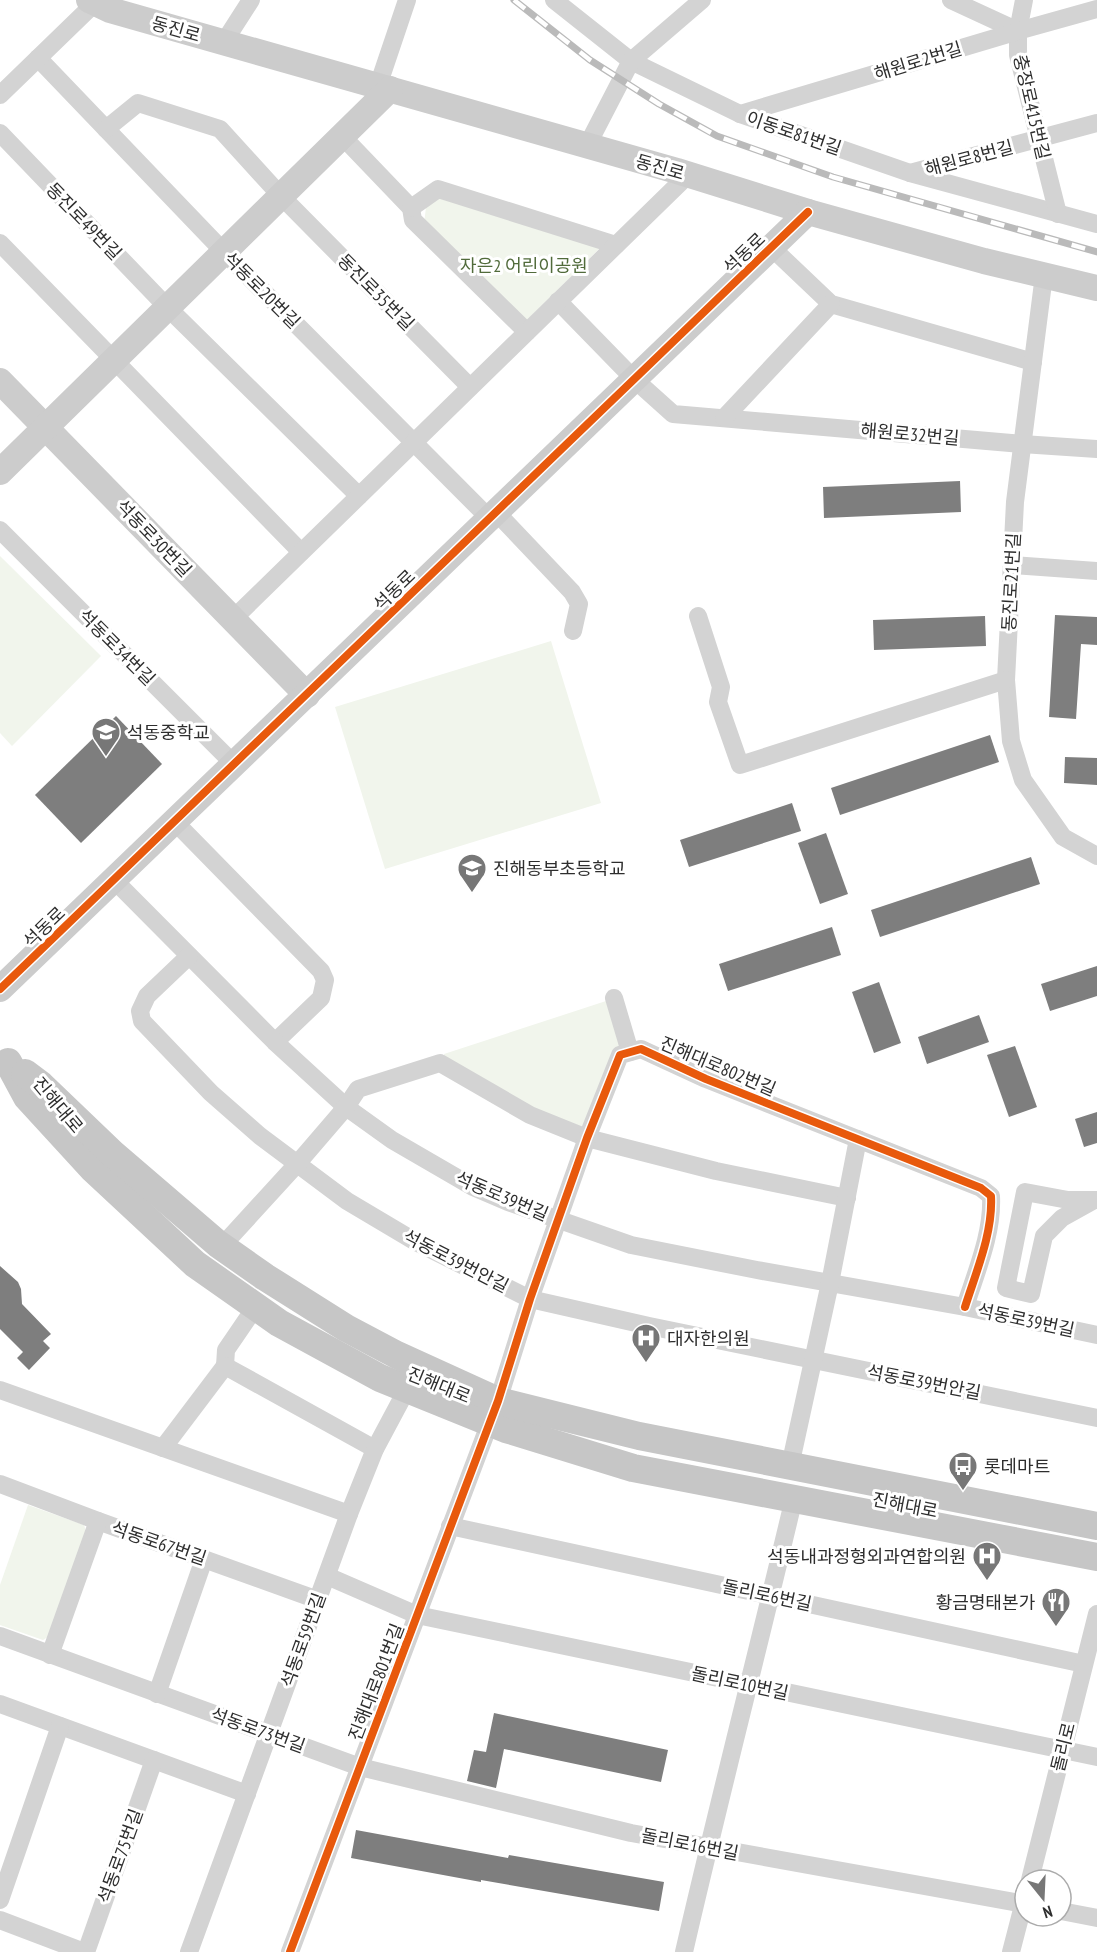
<svg xmlns="http://www.w3.org/2000/svg" width="1097" height="1952" viewBox="0 0 1097 1952" font-family="'PT Sans Narrow','Noto Sans KR',sans-serif">
  <style>
    .green { fill: #f1f5ec }
    .building { fill: #7e7e7e }
    .lines { fill: none; stroke-linecap: round; stroke-linejoin: round }
    .street { stroke: #d3d3d3; stroke-width: 18 }
    .secondary { stroke: #ccc; stroke-width: 26 }
    .primary { stroke: #c6c6c6; stroke-width: 28 }
    .rail-casing { stroke: #bababa; stroke-width: 7 }
    .rail { stroke: #fff; stroke-width: 4.5; stroke-dasharray: 14; stroke-linecap: butt }
    .cycleway-casing { stroke: #fff; stroke-width: 11 }
    .cycleway { stroke: #e8590c; stroke-width: 8 }
    .labels { text-anchor: middle; dominant-baseline: central; stroke-width: 6; stroke-linejoin: round; paint-order: stroke }
    .street-label { font-size: 18px; fill: #2e2e2e; stroke: #fff }
    .park-label { font-size: 18px; fill: #516b3b; stroke: #fff }
    .poi-label { font-size: 18px; fill: #2e2e2e; stroke: #fff; text-anchor: start }
  </style>
  <rect width="100%" height="100%" fill="#fff"/>
  <!-- green -->
  <g class="green">
    <polygon points="435,196 601,247 525,322 424,224 426,207"/>
    <polygon points="0,556 101,656 12,746 0,733"/>
    <polygon points="551,641 601,803 385,869 335,707"/>
    <polygon points="606,1001 620,1045 583,1131 533,1110 445,1060 444,1054"/>
    <polygon points="28,1505 84,1525 87,1534 51,1635 43,1640 0,1625 0,1585"/>
  </g>
  <!-- building -->
  <g class="building">
    <polygon points="960,481 961,512 824,518 823,487"/>
    <polygon points="1055,615 1097,617 1097,645 1081,644 1076,719 1049,717"/>
    <polygon points="985,616 986,646 874,650 873,620"/>
    <polygon points="116,716 162,764 81,843 35,795"/>
    <polygon points="990,735 999,762 840,815 831,788"/>
    <polygon points="1065,757 1097,758 1097,785 1064,783"/>
    <polygon points="792,803 801,831 689,867 680,840"/>
    <polygon points="826,833 848,894 820,904 798,843"/>
    <polygon points="1031,857 1040,884 880,937 871,910"/>
    <polygon points="832,927 841,955 728,991 719,964"/>
    <polygon points="1097,966 1097,996 1050,1011 1041,984"/>
    <polygon points="879,982 901,1043 874,1053 852,992"/>
    <polygon points="979,1015 989,1042 927,1064 918,1037"/>
    <polygon points="1015,1046 1037,1107 1009,1117 987,1055"/>
    <polygon points="1097,1112 1097,1143 1084,1147 1075,1119"/>
    <polygon points="0,1266 18,1282 21,1289 22,1304 51,1334 43,1341 50,1348 29,1370 17,1358 23,1352 0,1329"/>
    <polygon points="494,1713 668,1750 661,1782 504,1749 496,1788 467,1781 474,1750 486,1752"/>
    <polygon points="356,1830 508,1858 509,1855 664,1882 659,1911 481,1880 481,1882 351,1858"/>
  </g>
  <g class="lines">
    <!-- street -->
    <g class="street">
      <polyline points="554,0 631,61 740,114 910,173 1097,224"/>
      <polyline points="951,0 1018,31"/>
      <polyline points="1024,0 1018,31 1018,55 1058,214"/>
      <polyline points="224,42 251,0"/>
      <polyline points="38,58 224,252 490,519"/>
      <polyline points="378,86 407,0"/>
      <polyline points="0,95 98,0"/>
      <polyline points="740,114 1018,31 1097,9"/>
      <polyline points="106,129 138,103 220,129 281,196 470,387"/>
      <polyline points="0,133 168,308 359,496"/>
      <polyline points="342,136 411,208 413,220 527,332"/>
      <polyline points="587,146 631,61 702,0"/>
      <polyline points="910,173 1097,123"/>
      <polyline points="411,208 438,189 616,245"/>
      <polyline points="0,243 301,552"/>
      <polyline points="771,247 831,304 1033,362"/>
      <polyline points="1044,275 1015,502 1006,680 1011,741 1023,780 1063,837 1097,856"/>
      <polyline points="558,301 634,379 673,414 1022,444 1097,449"/>
      <polyline points="724,418 831,304"/>
      <polyline points="496,512 572,592 579,604 573,631"/>
      <polyline points="0,530 235,765"/>
      <polyline points="1012,565 1097,571"/>
      <polyline points="698,616 721,687 718,702 740,765 1006,680"/>
      <polyline points="233,619 688,175"/>
      <polyline points="175,822 321,971 325,980 321,998 275,1042"/>
      <polyline points="114,880 275,1042 346,1107 392,1140 473,1187 508,1202 631,1245 757,1270 965,1307 1097,1335"/>
      <polyline points="189,956 147,996 140,1011 142,1021 211,1093 260,1136 347,1201 416,1242 530,1299 649,1326 1097,1418"/>
      <polyline points="614,998 630,1052"/>
      <polyline points="1094,1200 1062,1218 1044,1236 1031,1294 1006,1288 1025,1192 1068,1200 1097,1200"/>
      <polyline points="222,1246 297,1164 346,1107 358,1089 440,1063 530,1115 587,1138 716,1171 847,1198"/>
      <polyline points="225,1366 375,1449"/>
      <polyline points="225,1366 226,1350 256,1306"/>
      <polyline points="0,1390 349,1514"/>
      <polyline points="163,1448 225,1366"/>
      <polyline points="790,1466 830,1283 858,1139"/>
      <polyline points="0,1484 98,1521 318,1600"/>
      <polyline points="450,1526 1084,1664"/>
      <polyline points="327,1576 417,1615 1097,1757"/>
      <polyline points="0,1636 360,1767 631,1833 1025,1904"/>
      <polyline points="50,1655 98,1521"/>
      <polyline points="157,1694 204,1559"/>
      <polyline points="0,1704 247,1794"/>
      <polyline points="1030,1880 1097,1614"/>
      <polyline points="0,1900 60,1726"/>
      <polyline points="1061,1911 1097,1918"/>
      <polyline points="0,1920 84,1952"/>
      <polyline points="86,1952 154,1760"/>
      <polyline points="189,1952 349,1514 375,1449 407,1389"/>
      <path d="M 290,1952 L 498,1401 L 530,1299 L 587,1138 L 620,1055 L 641,1049 L 706,1079 L 981,1188 L 991,1196 C 993,1233 976,1272 965,1307"/>
      <path d="M 684,1952 C 719,1800 758,1650 794,1498"/>
      <polyline points="1011,1952 1025,1898"/>
    </g>
    <!-- secondary -->
    <g class="secondary">
      <polyline points="89,0 110,10 677,171 808,212 984,261 1097,288"/>
      <polyline points="0,381 307,695"/>
      <polyline points="0,472 390,89"/>
      <polyline points="0,989 808,212"/>
    </g>
    <!-- primary -->
    <g class="primary">
      <polyline points="8,1062 27,1097 93,1169 195,1264 279,1323 380,1378 506,1429 633,1468 1097,1557"/>
      <polyline points="25,1073 41,1085 112,1153 218,1244 265,1277 346,1328 397,1355 498,1401 639,1436 1097,1526"/>
    </g>
    <!-- rail casing -->
    <g class="rail-casing">
      <polyline id="rail" points="514,0 590,60 659,104 717,136 833,177 1097,252"/>
    </g>
    <!-- rail -->
    <use href="#rail" class="rail"/>
    <!-- cycleway casing -->
    <g class="cycleway-casing">
      <g id="cycleway">
        <polyline points="0,989 808,212"/>
        <path d="M 290,1952 L 498,1401 L 530,1299 L 587,1138 L 620,1055 L 641,1049 L 706,1079 L 981,1188 L 991,1196 C 993,1233 976,1272 965,1307"/>
      </g>
    </g>
    <!-- cycleway -->
    <use href="#cycleway" class="cycleway"/>
  </g>
  <!-- icons -->
  <defs>
    <g id="school-pin" transform="scale(1.5)"><path d="M0 17L-7.5 6A9.5 9.5 0 1 1 7.5 6Z" fill="#777" stroke="#fff"/><path d="M0-5L7-2L0 1L-7-2ZM-4 1L0 2.5L4 1V4Q0 6-4 4Z" fill="#fff"/></g>
    <g id="hospital-pin" transform="scale(1.5)"><path d="M0 17L-7.5 6A9.5 9.5 0 1 1 7.5 6Z" fill="#777" stroke="#fff"/><path d="M-5-5h3v3.5h4V-5h3V5h-3V1.5h-4V5h-3Z" fill="#fff"/></g>
    <g id="bus-pin" transform="scale(1.5)"><path d="M0 17L-7.5 6A9.5 9.5 0 1 1 7.5 6Z" fill="#777" stroke="#fff"/><path d="M-5-6H5V4H4V6H2V4H-2V6H-4V4H-5ZM-3.5-4V0h7V-4ZM-3.5 1.2v1.5H-2V1.2ZM2 1.2v1.5H3.5V1.2Z" fill="#fff"/></g>
    <g id="restaurant-pin" transform="scale(1.5)"><path d="M0 17L-7.5 6A9.5 9.5 0 1 1 7.5 6Z" fill="#777" stroke="#fff"/><path d="M-5-6h1v4h1v-4h1v4h1v-4h1v5L-1.5 .5V6h-2V.5L-5-1ZM5-6V6H3V1.5H1.5Q1.5-4 5-6Z" fill="#fff"/></g>
  </defs>
  <g fill-rule="evenodd">
    <use href="#school-pin" x="106" y="732"/>
    <use href="#school-pin" x="472" y="868"/>
    <use href="#hospital-pin" x="646" y="1338"/>
    <use href="#bus-pin" x="963" y="1466"/>
    <use href="#hospital-pin" x="987" y="1556"/>
    <use href="#restaurant-pin" x="1056" y="1602"/>
  </g>
  <g class="labels">
    <!-- street labels -->
    <g class="street-label">
      <text transform="translate(176 29) rotate(16)">동진로</text>
      <text transform="translate(918 61) rotate(-17)">해원로2번길</text>
      <text transform="translate(1032 107) rotate(77)">충장로415번길</text>
      <text transform="translate(794 133) rotate(19)">이동로81번길</text>
      <text transform="translate(969 158) rotate(-15)">해원로8번길</text>
      <text transform="translate(660 167) rotate(16)">동진로</text>
      <text transform="translate(84 221) rotate(46)">동진로49번길</text>
      <text transform="translate(744 253) rotate(-44)">석동로</text>
      <text transform="translate(262 290) rotate(45)">석동로20번길</text>
      <text transform="translate(376 292) rotate(45)">동진로35번길</text>
      <text transform="translate(910 434) rotate(5)">해원로32번길</text>
      <text transform="translate(154 538) rotate(46)">석동로30번길</text>
      <text transform="translate(1011 582) rotate(-87)">동진로21번길</text>
      <text transform="translate(394 590) rotate(-44)">석동로</text>
      <text transform="translate(117 647) rotate(45)">석동로34번길</text>
      <text transform="translate(44 927) rotate(-44)">석동로</text>
      <text transform="translate(718 1066) rotate(23)">진해대로802번길</text>
      <text transform="translate(58 1105) rotate(50)">진해대로</text>
      <text transform="translate(502 1196) rotate(23)">석동로39번길</text>
      <text transform="translate(456 1261) rotate(27)">석동로39번안길</text>
      <text transform="translate(1026 1320) rotate(12)">석동로39번길</text>
      <text transform="translate(924 1382) rotate(11)">석동로39번안길</text>
      <text transform="translate(439 1385) rotate(22)">진해대로</text>
      <text transform="translate(905 1505) rotate(11)">진해대로</text>
      <text transform="translate(159 1543) rotate(19)">석동로67번길</text>
      <text transform="translate(767 1595) rotate(12)">돌리로6번길</text>
      <text transform="translate(303 1640) rotate(-70)">석동로59번길</text>
      <text transform="translate(376 1682) rotate(-69)">진해대로801번길</text>
      <text transform="translate(740 1683) rotate(12)">돌리로10번길</text>
      <text transform="translate(258 1730) rotate(20)">석동로73번길</text>
      <text transform="translate(1063 1747) rotate(-76)">돌리로</text>
      <text transform="translate(690 1844) rotate(11)">돌리로16번길</text>
      <text transform="translate(120 1856) rotate(-70)">석동로75번길</text>
    </g>
    <!-- park labels -->
    <g class="park-label">
      <text x="524" y="265">자은2 어린이공원</text>
    </g>
    <!-- poi labels -->
    <g class="poi-label">
      <text x="127" y="732">석동중학교</text>
      <text x="493" y="868">진해동부초등학교</text>
      <text x="667" y="1338">대자한의원</text>
      <text x="984" y="1466">롯데마트</text>
      <text x="966" y="1556" text-anchor="end">석동내과정형외과연합의원</text>
      <text x="1035" y="1602" text-anchor="end">황금명태본가</text>
    </g>
  </g>
  <!-- north arrow -->
  <g transform="translate(1043 1898) rotate(162)"><circle r="28" fill="#ffffff" stroke="#ababab" stroke-width="1.5"/>
  <path d="M0-4.5L10 22L0 15L-10 22Z" fill="#777777"/>
  <text y="-9" font-size="16" font-weight="bold" text-anchor="middle" fill="#2e2e2e">N</text>
  </g>
</svg>
